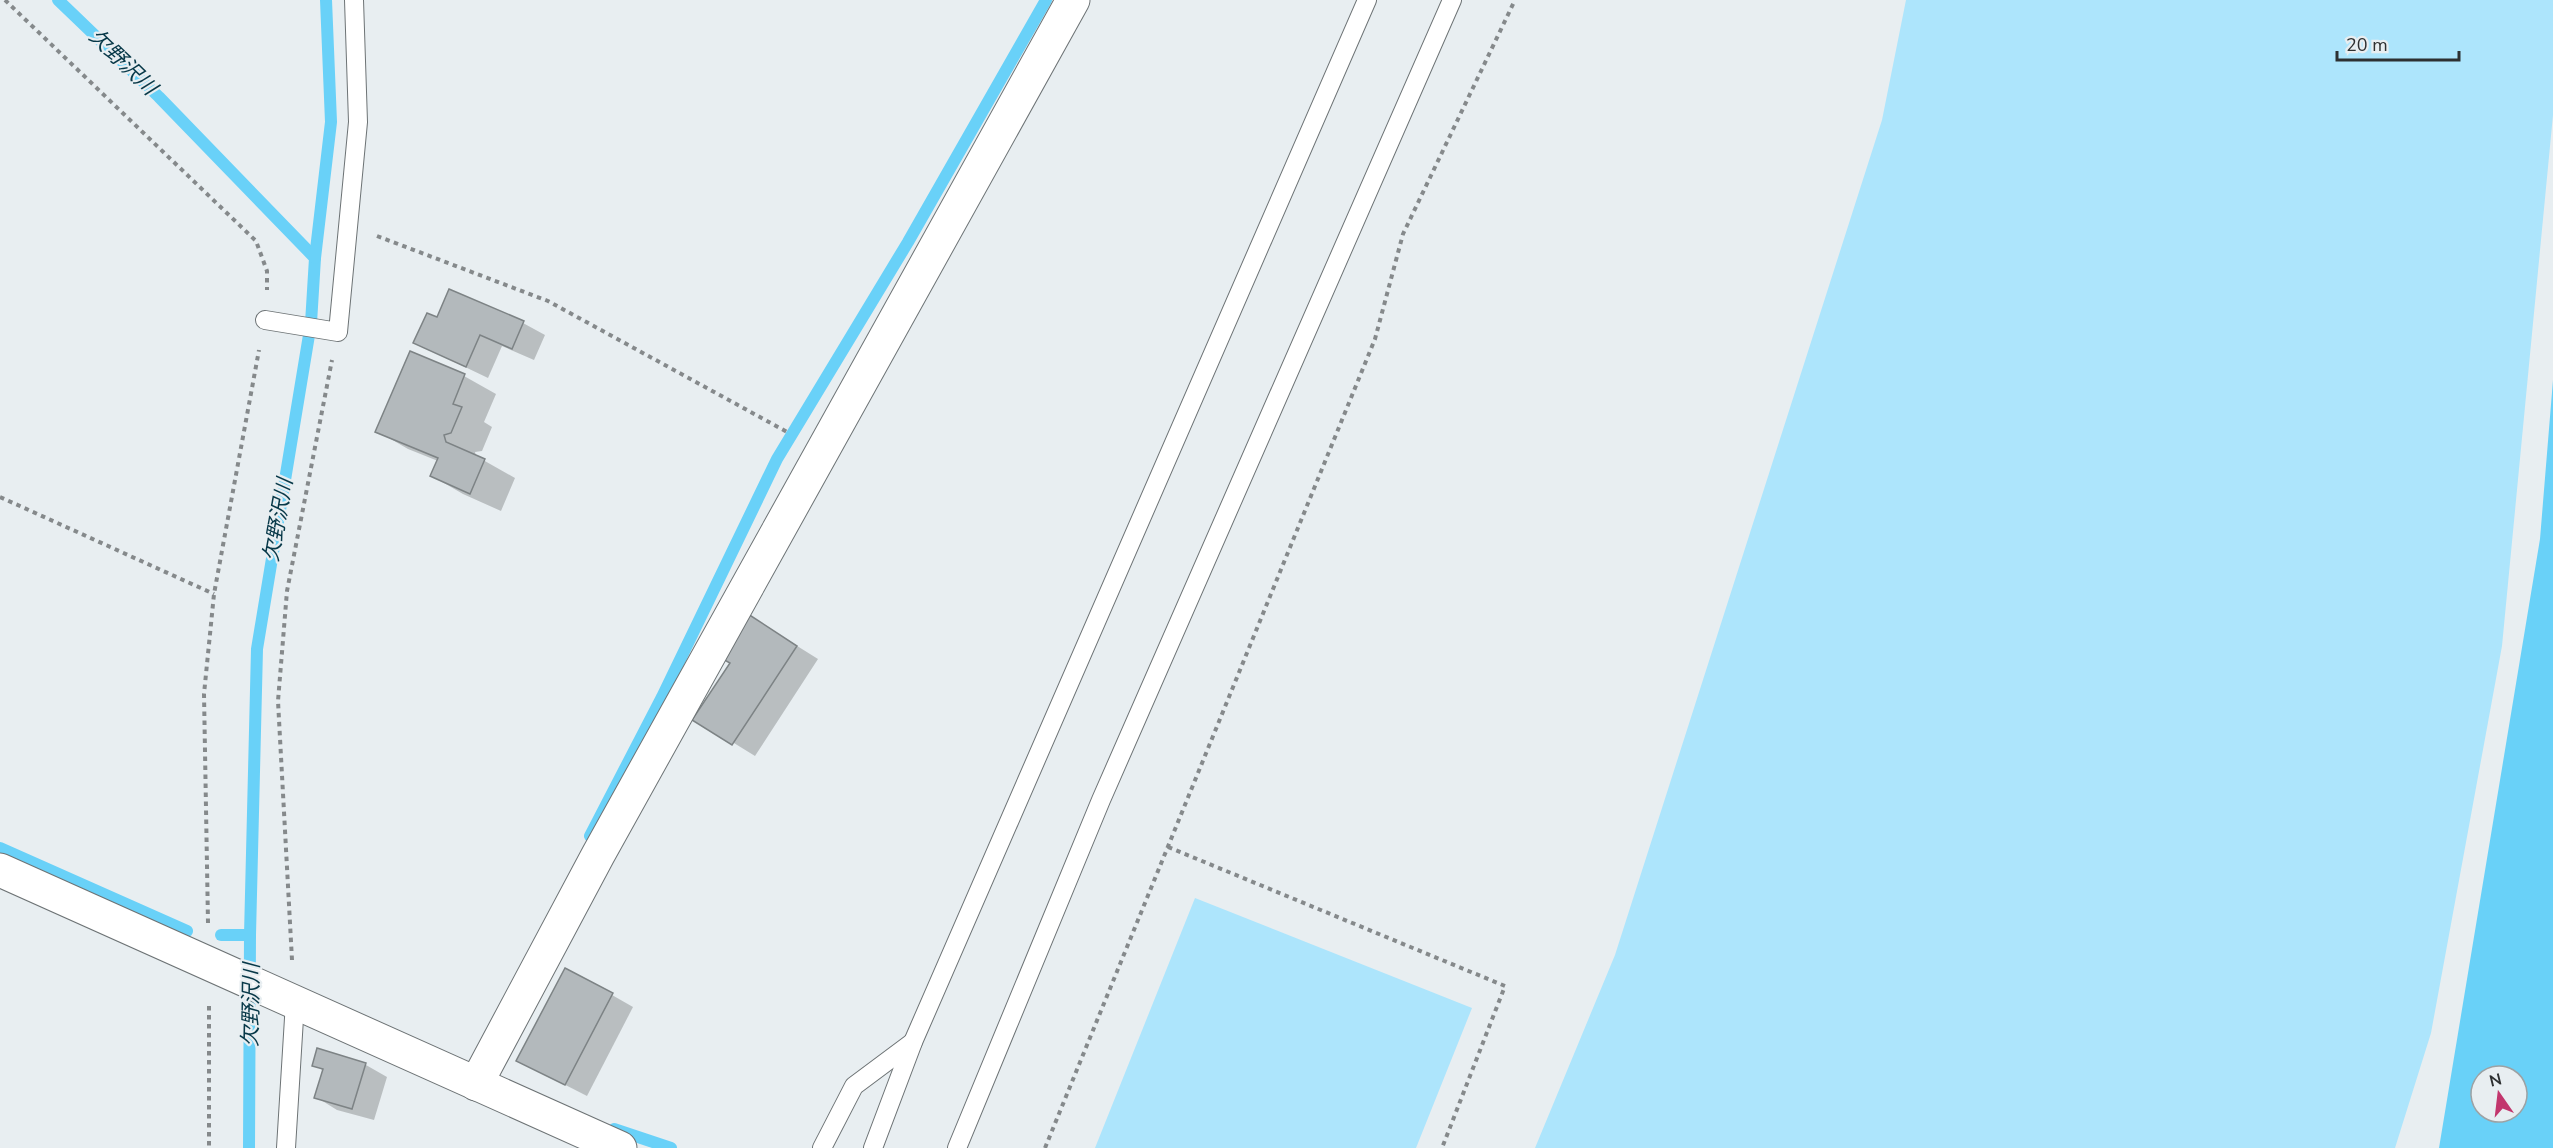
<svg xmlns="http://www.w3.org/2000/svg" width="2553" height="1148" viewBox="0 0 2553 1148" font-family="'Nunito Sans','Noto Sans JP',sans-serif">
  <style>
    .green { fill: #ade5fc }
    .water { fill: #69d1f8; fill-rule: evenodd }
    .shadow { fill: #0003 }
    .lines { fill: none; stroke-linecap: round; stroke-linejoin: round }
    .stream { stroke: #69d1f8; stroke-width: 12 }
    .building { fill: #b3b9bc; stroke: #7d8385; stroke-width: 1.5 }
    .service-casing { stroke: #6d7375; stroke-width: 20 }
    .minor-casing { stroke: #6d7375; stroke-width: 35 }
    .path { stroke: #85898b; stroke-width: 4; stroke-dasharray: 4.5 4.5; stroke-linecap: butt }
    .service { stroke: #fff; stroke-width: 18 }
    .minor { stroke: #fff; stroke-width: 33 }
    .labels { text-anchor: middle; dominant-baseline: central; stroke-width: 4.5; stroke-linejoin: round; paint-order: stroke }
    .water-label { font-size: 21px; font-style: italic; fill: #073848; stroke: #e8eef1 }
  </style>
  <rect width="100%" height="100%" fill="#e8eef1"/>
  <!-- green -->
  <g class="green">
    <polygon points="1906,0 2553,0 2553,115 2502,646 2431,1033 2395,1148 1535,1148 1615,955 1882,120"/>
    <polygon points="1195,898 1472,1008 1416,1148 1095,1148"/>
  </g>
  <!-- water -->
  <path class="water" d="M 2553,380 L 2553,1148 L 2439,1148 L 2540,539 ZM 2481,1076 L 2517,1076 L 2517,1112 L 2481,1112 Z"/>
  <!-- shadow -->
  <g class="shadow">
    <polygon points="450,291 523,323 545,335 534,360 502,346 488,378 415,343 438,319"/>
    <polygon points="410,353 464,376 496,394 484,422 492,427 482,451 475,452 476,456 515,478 501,511 463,494 432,476 438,461 408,449 377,431"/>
    <polygon points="749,616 818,659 755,756 695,719 732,663"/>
    <polygon points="612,995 633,1007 587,1096 540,1072"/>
    <polygon points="318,1050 366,1065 387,1077 374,1120 337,1110 316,1097 324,1071 314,1065"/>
  </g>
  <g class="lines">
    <!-- stream -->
    <g class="stream">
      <polyline points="58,0 159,97 315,258 311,323 257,649 250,935 249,1148"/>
      <polyline points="315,258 331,122 326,0"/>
      <polyline points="590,836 662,697 777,459 908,242 1046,0"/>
      <polyline points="0,848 187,931"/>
      <polyline points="221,935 250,935"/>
      <polyline points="614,1129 671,1148"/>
    </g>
  </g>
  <!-- building -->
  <g class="building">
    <polygon points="449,289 524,321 512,349 480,335 466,367 413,343 427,313 437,317"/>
    <polygon points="410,351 465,374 453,404 462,407 451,433 444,435 446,442 485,459 470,494 430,476 438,458 375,432"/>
    <polygon points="748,614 797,646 732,745 692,720 730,663 719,657"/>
    <polygon points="565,968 613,993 565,1085 516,1061"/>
    <polygon points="317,1048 366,1063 352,1109 314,1098 323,1069 312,1066"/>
  </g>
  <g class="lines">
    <!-- service casing -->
    <g class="service-casing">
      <g id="service">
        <polyline points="265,320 338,332 358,122 354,0"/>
        <polyline points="286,1148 295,1002"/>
        <polyline points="822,1148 854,1086 913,1042"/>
        <polyline points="873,1148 913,1042 1367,0"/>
        <polyline points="957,1148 1101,800 1452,0"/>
      </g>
    </g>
    <!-- minor casing -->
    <g class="minor-casing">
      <g id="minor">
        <polyline points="0,870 620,1148"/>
        <polyline points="476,1084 598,855 1073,0"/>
      </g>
    </g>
    <!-- path -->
    <g class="path">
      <polyline points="5,0 256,241 267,271 267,290"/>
      <polyline points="377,236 548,301 789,433"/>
      <polyline points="0,497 214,594"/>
      <polyline points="1168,847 1505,986 1442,1148"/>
      <polyline points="208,923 204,694 214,594 259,350"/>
      <polyline points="292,960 278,701 287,591 332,360"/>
      <polyline points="209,1006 209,1148"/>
      <polyline points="1045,1148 1375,339 1403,234 1515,0"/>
    </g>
    <!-- service -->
    <use href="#service" class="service"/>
    <!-- minor -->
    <use href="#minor" class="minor"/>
  </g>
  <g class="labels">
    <!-- water labels -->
    <g class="water-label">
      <text transform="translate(123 62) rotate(44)">欠野沢川</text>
      <text transform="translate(278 520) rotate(-80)">欠野沢川</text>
      <text transform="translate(251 1005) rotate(-89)">欠野沢川</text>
    </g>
  </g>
  <!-- north arrow -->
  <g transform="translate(2499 1094) rotate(346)"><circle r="28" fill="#e8eef1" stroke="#9da2a4" stroke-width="1.5"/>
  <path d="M0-4.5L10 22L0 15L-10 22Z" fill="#c2366d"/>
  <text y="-9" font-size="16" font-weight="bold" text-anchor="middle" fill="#2d3031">N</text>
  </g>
  <!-- scale -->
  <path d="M2337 51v9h122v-9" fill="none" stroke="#2d3031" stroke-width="3"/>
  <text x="2346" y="51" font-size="18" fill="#2d3031" stroke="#e8eef1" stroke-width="4.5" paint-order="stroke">20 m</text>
</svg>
